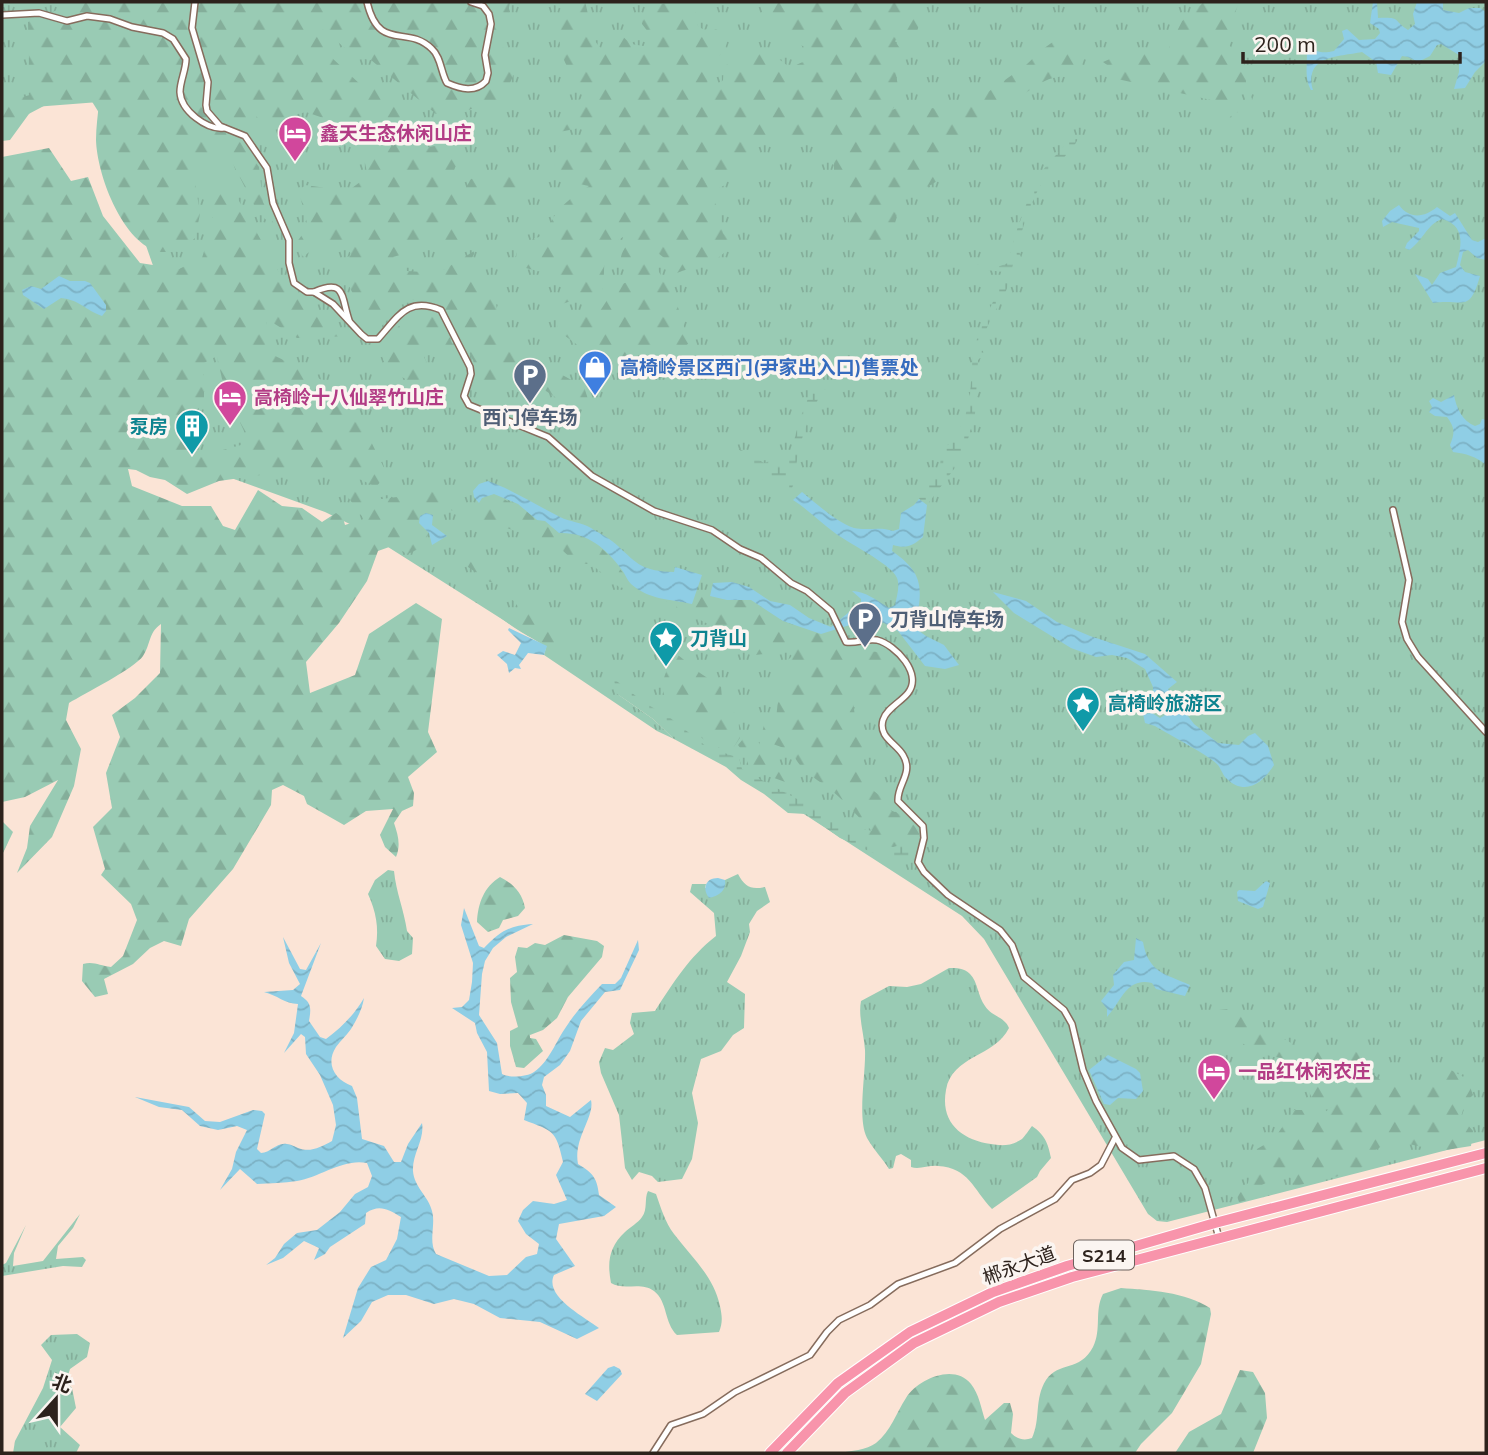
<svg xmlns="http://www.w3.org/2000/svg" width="1488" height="1455" viewBox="0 0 1488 1455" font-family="Mulish,'Noto Sans SC',sans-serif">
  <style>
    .grass { fill: url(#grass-tufts) }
    .forest { fill: url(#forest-firs); fill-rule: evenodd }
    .wetland { fill: url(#wetland-marsh) }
    .water { fill: url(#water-waves) }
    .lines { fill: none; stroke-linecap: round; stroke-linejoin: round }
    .minor-casing { stroke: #866c5d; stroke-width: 8 }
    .trunk-casing { stroke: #fff; stroke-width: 12 }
    .minor { stroke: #fff; stroke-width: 5 }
    .trunk { stroke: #f894ab; stroke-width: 10 }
    .labels { text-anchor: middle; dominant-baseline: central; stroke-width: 7; stroke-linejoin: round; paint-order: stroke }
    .shield { fill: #fbf5f1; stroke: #6b615c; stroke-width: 2 }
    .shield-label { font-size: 18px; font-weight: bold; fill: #2d221c }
    .hotel-label { font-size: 19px; font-weight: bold; fill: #b23c85; stroke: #fbf5f1; text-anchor: start }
    .shop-label { font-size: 19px; font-weight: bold; fill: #366cbe; stroke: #fbf5f1; text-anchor: start }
    .service-label { font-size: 19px; font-weight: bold; fill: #4e5e75; stroke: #fbf5f1 }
    .culture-label { font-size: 19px; font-weight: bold; fill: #0d838f; stroke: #fbf5f1; text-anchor: start }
    .street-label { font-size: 19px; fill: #2d221c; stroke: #fbf5f1 }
  </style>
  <defs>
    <pattern id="grass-tufts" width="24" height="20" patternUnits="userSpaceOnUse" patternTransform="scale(1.75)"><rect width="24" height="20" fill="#99cbb4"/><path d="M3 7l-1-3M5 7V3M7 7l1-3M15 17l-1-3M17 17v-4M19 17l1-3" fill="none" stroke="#84ae9a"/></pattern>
    <pattern id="forest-firs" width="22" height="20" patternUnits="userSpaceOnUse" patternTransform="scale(1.75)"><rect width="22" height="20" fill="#99cbb4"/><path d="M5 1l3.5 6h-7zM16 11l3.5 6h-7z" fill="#84ae9a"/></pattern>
    <pattern id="wetland-marsh" width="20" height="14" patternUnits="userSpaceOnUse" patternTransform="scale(1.75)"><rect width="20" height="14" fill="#99cbb4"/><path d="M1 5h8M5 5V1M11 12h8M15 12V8" fill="none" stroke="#84ae9a"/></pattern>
    <pattern id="water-waves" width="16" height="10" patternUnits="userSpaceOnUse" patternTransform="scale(1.75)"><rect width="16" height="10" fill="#8fcee5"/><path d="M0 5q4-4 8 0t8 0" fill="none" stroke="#7cb1c4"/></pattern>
  </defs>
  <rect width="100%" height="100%" fill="#fbe4d6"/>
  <!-- grass -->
  <g class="grass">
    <polygon points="2,2 1486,2 1486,1140 1167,1222 1157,1221 1148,1214 984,939 962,916 616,693 653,719 674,739 657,731 544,655 546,647 358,528 325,512 190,463 191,375 101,116 91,100 59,98 2,128"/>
    <path d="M 388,870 L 394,871 C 396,892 404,910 407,931 L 413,938 L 412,954 L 399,961 L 385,959 L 376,946 C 379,927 376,912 368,894 L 375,880 Z"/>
    <path d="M 738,874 C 745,887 751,890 765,887 L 770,902 L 757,911 L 749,924 L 750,932 L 741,956 L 727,982 L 745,994 L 744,1028 L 733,1035 L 721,1051 L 701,1059 L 692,1093 L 698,1123 L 692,1159 L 682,1179 L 658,1182 L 652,1176 L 639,1172 L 632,1180 L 625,1168 L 619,1115 L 601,1073 L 599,1062 L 605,1048 L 613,1050 L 634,1034 L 630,1023 L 632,1013 L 655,1011 C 673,983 689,957 716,936 L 714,913 L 690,892 L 692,884 L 706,884 L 705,888 L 725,884 L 725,880 Z"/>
    <path d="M 949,968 C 957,968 964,968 970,974 C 978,982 978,997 985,1006 C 991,1016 1005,1017 1009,1028 C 995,1057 952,1055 946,1090 C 940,1122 961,1140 991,1144 C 1001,1146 1012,1146 1022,1139 C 1025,1136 1029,1130 1032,1126 C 1045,1135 1048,1143 1051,1158 L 1040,1171 L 1037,1177 L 992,1209 C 973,1189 969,1168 938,1166 C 929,1165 919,1170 911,1167 L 911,1160 L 901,1154 L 896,1156 L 893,1168 L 889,1169 C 883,1159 873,1149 867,1138 C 857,1119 866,1073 865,1050 C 864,1034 858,1016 861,1001 L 889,986 L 907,987 L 921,984 Z"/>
    <path d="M 648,1191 L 656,1194 C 661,1208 665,1222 674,1234 C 692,1258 713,1275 720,1306 C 722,1316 723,1322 719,1332 L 677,1335 C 664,1323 668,1302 654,1291 C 641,1281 624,1291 611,1283 C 607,1262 609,1247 625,1232 C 630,1227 638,1223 642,1217 C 648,1209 644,1199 648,1191 Z"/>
    <polygon points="80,1214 73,1228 58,1246 56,1259 83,1257 86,1260 82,1267 63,1266 2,1276 2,1265 6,1263 26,1225 14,1253 13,1266 43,1261"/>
    <polygon points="77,1334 90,1343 87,1357 70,1369 66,1382 72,1388 76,1408 60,1427 80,1445 76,1453 13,1453 15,1441 43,1388 52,1360 41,1345 51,1335"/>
  </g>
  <!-- forest -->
  <g class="forest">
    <path d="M 66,2 L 510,2 L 502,44 L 513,76 L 504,97 L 463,112 L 436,114 L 371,60 L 357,58 L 321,28 L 331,57 L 362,86 L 387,91 L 424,123 L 428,147 L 456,143 L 463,147 L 463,155 L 447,180 L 451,191 L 461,196 L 471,179 L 480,176 L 492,185 L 504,168 L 513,164 C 517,168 521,172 521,178 C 520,199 471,238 452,244 C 445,246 437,245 430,246 C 418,249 405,254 393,257 L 407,271 L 438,273 L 476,250 L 465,272 L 494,293 L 503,342 L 584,387 L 588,399 L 584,408 L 570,407 L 534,383 L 507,384 L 493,398 L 476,399 L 479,392 L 476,366 L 447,310 L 425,299 L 405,300 L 379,329 L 367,323 L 338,263 L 351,255 L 346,242 L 319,244 L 303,257 L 296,243 L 308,227 L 299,192 L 305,185 L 348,191 L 368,176 L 361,146 L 329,120 L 306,112 L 270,121 L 254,116 L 242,143 L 259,167 L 263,202 L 279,234 L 256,209 L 233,164 L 220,156 L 205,167 L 195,181 L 200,214 L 195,238 L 178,252 C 172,251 162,253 156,251 C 121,239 97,174 96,140 C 96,127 98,114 99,102 L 34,107 L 10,140 L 2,141 L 2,102 L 30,95 L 28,22 L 62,8 Z"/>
    <path d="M 554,2 L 585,2 C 591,21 588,41 607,53 L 614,33 L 620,34 L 631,44 L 650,47 L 655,41 L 642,24 L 641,15 C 657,2 670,2 690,2 L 696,13 L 698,26 L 704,30 C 712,27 719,30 727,34 C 728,50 722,54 710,63 L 706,94 L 713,93 L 723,80 L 724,68 L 734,56 L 749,47 C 765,51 779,57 791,69 C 800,60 809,63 816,55 C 799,42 768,28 760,5 L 764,2 L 927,2 L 913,43 L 907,43 L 899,37 L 895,41 L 905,56 L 894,60 L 900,100 L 892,110 L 907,104 L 950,111 L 978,99 L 1026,65 L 1043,49 L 1061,36 L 1068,35 C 1084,45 1082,58 1080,75 C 1071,76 1061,76 1053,78 C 1033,83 1007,110 988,120 C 980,124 970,125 964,132 C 933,165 959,189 898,191 L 896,199 L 900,209 L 895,220 L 892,245 C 878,257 858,246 852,230 C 848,222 849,212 846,203 C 839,182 833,186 834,160 L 842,152 L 819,134 L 799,138 L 778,138 L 757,141 L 749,150 L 754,166 L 744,179 L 733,168 L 725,185 L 715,190 L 706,176 L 705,181 L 720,213 L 723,233 L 730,241 C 725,264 696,265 677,273 L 668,261 L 658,253 L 650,256 L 677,304 L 689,343 L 681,350 L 638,349 L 616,367 L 598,360 L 557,330 L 558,317 L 600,311 L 617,285 L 629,282 C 627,263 613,264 627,245 L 623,237 C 593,255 611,276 599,301 L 568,302 L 546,310 L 546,303 L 563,295 L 577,295 L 581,290 L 561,277 L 522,267 L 516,258 L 517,249 L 535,238 L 548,235 C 550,211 571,198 589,186 L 570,182 L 561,171 L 555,152 L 569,135 L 586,137 L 603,144 L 585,127 L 559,132 L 553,125 L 573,102 L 584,98 C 567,61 551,55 565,11 L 556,6 Z"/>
    <polygon points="1204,2 1239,2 1229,30 1228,44 1240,56 1246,68 1246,83 1252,99 1251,104 1248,104 1243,92 1236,89 1230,91 1229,100 1238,112 1220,123 1213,124 1216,110 1211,100 1113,78 1110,75 1110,67 1103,62 1130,50 1158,55 1168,50 1182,21"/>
    <polygon points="1341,136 1346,138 1347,146 1336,150 1328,139"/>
    <path d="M 49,148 L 71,181 L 88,177 L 103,216 L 140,263 L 179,269 L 202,258 L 213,221 L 212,180 L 225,176 L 289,290 L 351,336 L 297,338 L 267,319 L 265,351 L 310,373 L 349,397 L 387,474 L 376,487 L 343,471 L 304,469 L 219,481 L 187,494 L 165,480 L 150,477 L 136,470 L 128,469 L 132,486 L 182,506 L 211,506 L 223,526 L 235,530 L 258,490 L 282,506 L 302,508 L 322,522 L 336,513 L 343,518 L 345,525 L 364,519 L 342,489 L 347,483 L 356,486 L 374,500 L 397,497 L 410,504 L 418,504 L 418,493 L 426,487 L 433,489 L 470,509 L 482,498 L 494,494 L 509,502 L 518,504 L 537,520 L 545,521 L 559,533 C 606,531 613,572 645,593 L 619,587 L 591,564 L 577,564 L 560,548 L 555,550 L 553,559 L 538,550 L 528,535 L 435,505 L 435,509 L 438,508 L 441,512 L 439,514 L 443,524 L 441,528 L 436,529 L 432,525 L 434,519 L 419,523 L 429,533 L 422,547 L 408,554 L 392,546 L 378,551 L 367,581 L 339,623 L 306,662 L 310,693 L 355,675 L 369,634 L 416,603 L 442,619 L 428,732 L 437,752 L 408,777 L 414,793 L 413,806 L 402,811 L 394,823 C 398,835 401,845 396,857 L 385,847 L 380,835 L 393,809 L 366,811 L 344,825 L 307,804 L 304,796 L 283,785 L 272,790 L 271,805 L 233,869 L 189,919 L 181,946 L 164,941 L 150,948 L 133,964 L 104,979 L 108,994 L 95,997 L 82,981 L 83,964 C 94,961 100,966 111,967 L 123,956 L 137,920 L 131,904 L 101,875 L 105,869 L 93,827 L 112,808 L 106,773 L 120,737 L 112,715 L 135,698 L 160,673 L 161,624 C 148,633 151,644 143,656 C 135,668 84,694 69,703 L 66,720 L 81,749 L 74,786 L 52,837 L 17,873 L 27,848 L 30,826 L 58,780 L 25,797 L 2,802 L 2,157 ZM 217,356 L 224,388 L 244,431 L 244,442 L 241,445 L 197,457 L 194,450 L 197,439 L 192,416 L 204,401 L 204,392 L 209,389 L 217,396 L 220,393 L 219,385 L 211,387 L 203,374 L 204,363 Z"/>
    <path d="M 418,313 L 436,316 L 455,348 L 454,355 L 437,354 L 428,343 L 420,349 L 434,377 L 432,390 C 411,381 365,368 389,338 C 398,326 404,319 418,313 Z"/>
    <path d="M 452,531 L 491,565 L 511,591 L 543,613 L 571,643 L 567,649 C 526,643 502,618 470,594 L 487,596 L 505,610 L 523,613 L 500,583 L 490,582 L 468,567 L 443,557 L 458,555 L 462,549 L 453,543 L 442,543 Z"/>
    <path d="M 700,596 L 751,600 L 783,621 L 825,636 L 850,654 C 875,646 908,655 908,686 L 897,692 L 896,702 L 878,705 L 851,687 L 856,724 L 866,754 L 860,770 L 862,782 L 883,798 L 888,809 L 906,817 L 920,832 L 915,845 C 906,841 901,847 892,847 C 872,847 860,837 846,825 L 872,831 C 859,818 846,802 831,790 C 816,778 799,771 792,751 L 773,744 L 765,757 L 781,771 L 786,768 L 789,771 L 787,776 L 796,786 L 750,769 L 745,755 L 738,745 L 743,739 L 757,753 L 764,725 L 776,719 L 780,682 L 793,671 L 784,664 L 792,656 L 780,646 L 770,642 L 765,654 L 755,655 L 744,641 L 704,622 L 666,601 L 671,600 L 692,604 L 694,597 Z"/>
    <path d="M 678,655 L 700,673 L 721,687 L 722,698 L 738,717 L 740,738 L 731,751 L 711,745 L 693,731 L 697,716 L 678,716 C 673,709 665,700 663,691 C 661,679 669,663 678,655 Z"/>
    <polygon points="2,821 13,832 2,855"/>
    <path d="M 500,877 C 513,884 522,892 525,908 L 518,916 L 503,920 L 499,928 L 488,932 L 477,922 C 478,903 484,887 500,877 Z"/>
    <polygon points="564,935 597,941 604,946 602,957 568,997 557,1018 543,1030 530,1035 530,1038 536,1039 543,1051 524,1068 516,1067 510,1046 510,1031 518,1027 511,1002 510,978 517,972 515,957 518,947 527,948 535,943 545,945"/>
    <path d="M 1228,1009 L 1308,1052 L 1335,1045 L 1357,1052 L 1368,1070 L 1384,1083 L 1407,1089 L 1438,1073 L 1451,1070 L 1467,1079 L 1473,1095 L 1465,1103 L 1461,1117 L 1473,1131 L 1471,1146 L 1440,1151 L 1409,1144 L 1395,1151 L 1382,1146 L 1364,1157 L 1363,1167 L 1343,1175 L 1295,1186 L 1288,1173 L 1253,1189 L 1256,1198 L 1239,1202 L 1237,1196 L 1248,1183 L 1257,1149 L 1274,1139 L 1294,1110 L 1308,1110 L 1317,1118 L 1333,1106 L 1330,1102 L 1314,1100 C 1303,1086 1308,1076 1310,1060 C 1298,1059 1284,1059 1271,1056 C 1251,1052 1235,1036 1216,1029 L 1213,1017 L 1219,1010 Z"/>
    <path d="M 1121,1288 C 1149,1290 1186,1292 1210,1308 L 1211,1314 L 1201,1364 L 1172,1413 L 1141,1444 L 1135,1453 L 840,1453 C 850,1451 867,1450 876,1443 C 891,1431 896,1413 906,1398 C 918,1379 954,1363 971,1384 C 979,1394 981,1408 985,1420 L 1004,1403 L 1010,1403 L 1013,1414 L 1011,1433 C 1017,1439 1024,1441 1032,1438 C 1041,1419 1034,1399 1046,1380 C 1059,1361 1080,1372 1093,1347 C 1102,1329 1094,1311 1103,1294 Z"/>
    <polygon points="1240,1370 1253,1372 1265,1393 1267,1418 1253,1453 1175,1453 1189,1432 1221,1414"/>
  </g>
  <!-- wetland -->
  <g class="wetland">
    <path d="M 1078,139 C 1072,152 1056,164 1046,176 C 1036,190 1013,243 1021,257 L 1033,263 L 1020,260 L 1014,262 C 1010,272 1010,283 1005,293 C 997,310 974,341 986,359 L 980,358 L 978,360 L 975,414 L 963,457 L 927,505 L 919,499 L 940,467 L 941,455 L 964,422 L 970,395 L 973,353 L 979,332 L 1004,278 L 1004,272 L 986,270 L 977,264 L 1000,266 L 1008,263 L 1015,235 L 1036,178 L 1069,140 Z"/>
    <path d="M 815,365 L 821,389 L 836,392 C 819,392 821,394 814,408 L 815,411 L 811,413 C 805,428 800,443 797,459 C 796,470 797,477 792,488 C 778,488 766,479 752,476 L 755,469 L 738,448 L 764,463 L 770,461 L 772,452 L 786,460 L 790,457 L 799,421 L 809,396 L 810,379 Z"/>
    <polygon points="614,679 645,703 669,717 707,747 739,758 742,769 754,776 846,825 866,842 893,847 910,843 914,848 910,860 893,862 840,838 806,814 788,813 764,794 741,780 726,767 674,739 653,719 616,693"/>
  </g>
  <!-- water -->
  <g class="water">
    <path d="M 1373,2 L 1377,2 L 1378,18 C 1402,17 1392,20 1408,30 L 1415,24 L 1413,14 L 1417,2 L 1443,2 L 1443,10 L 1459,13 L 1469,8 L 1480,8 L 1486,12 L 1486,61 L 1475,72 L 1465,88 L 1454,89 L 1459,72 L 1459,55 L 1441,44 L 1437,45 L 1430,56 L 1418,62 L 1408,57 L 1402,56 L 1391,75 L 1378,73 L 1376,62 L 1362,52 C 1338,57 1304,55 1313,90 L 1311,90 C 1303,76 1309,60 1306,44 C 1315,52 1322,54 1334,51 L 1344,39 L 1342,31 L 1347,29 L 1359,40 L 1375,39 L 1380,33 L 1379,29 L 1370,23 Z"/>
    <path d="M 1399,205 C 1409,219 1424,218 1437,207 L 1450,216 L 1455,213 L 1472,240 L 1478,242 L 1486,238 L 1486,260 L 1477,258 L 1468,250 L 1463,252 L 1460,265 L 1465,272 L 1480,276 C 1469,315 1463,298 1433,303 L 1415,274 L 1428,279 L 1432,285 L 1440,273 L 1456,267 C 1461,247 1467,226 1442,219 C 1427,224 1422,242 1409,250 L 1405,248 L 1407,243 L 1419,231 L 1419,228 L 1392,222 L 1383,227 L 1382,221 L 1390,211 Z"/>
    <path d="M 59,276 L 70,281 L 85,281 L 90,283 L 106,305 L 106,311 L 102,316 C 85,310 80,300 61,298 L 44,309 L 23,295 L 22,290 L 31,286 L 41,289 Z"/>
    <path d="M 1454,395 C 1456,407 1462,421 1475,426 L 1480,424 L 1482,419 L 1486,420 L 1486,465 C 1476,456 1466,454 1453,452 L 1450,445 C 1455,433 1455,428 1447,417 L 1435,416 L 1429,412 L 1432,407 L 1429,401 L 1433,398 L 1441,402 Z"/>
    <path d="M 488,481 C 513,490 536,505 560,517 C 570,522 581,522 591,528 C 599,533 611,539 618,546 C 638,565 643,571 674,572 L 675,567 L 702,575 L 692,604 C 670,599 649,600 631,584 C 627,580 625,574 622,570 C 606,548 587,532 559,533 L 545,521 L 537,520 L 518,504 L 494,494 L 482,498 L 479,503 L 474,497 L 473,491 L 479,484 Z"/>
    <path d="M 802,492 C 817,504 836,522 854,528 C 868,531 880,526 893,531 L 899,529 L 901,513 L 914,505 L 919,499 L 927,505 L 923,537 C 912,546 907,549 893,545 L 892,551 C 925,574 922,588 916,625 L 919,631 L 926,636 L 944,645 L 959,665 L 945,669 L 925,666 L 898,631 L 884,623 L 869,619 L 821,634 L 783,621 L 751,600 L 727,600 L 710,596 L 713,583 L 732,582 L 749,587 L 770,601 L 790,605 L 809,618 L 831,627 L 861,602 L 861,599 L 852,591 C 865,591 878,601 889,608 L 895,605 C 897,596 900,586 897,578 C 891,563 845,542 831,530 C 818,520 807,509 793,500 Z"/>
    <polygon points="426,513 433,515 432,525 447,536 432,545 429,533 419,523 420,516"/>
    <path d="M 993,592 L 1026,601 L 1057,622 L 1090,636 L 1145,654 L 1177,682 L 1168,689 L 1194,724 L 1218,743 L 1239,745 L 1248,736 L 1255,733 L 1268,746 L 1274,765 C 1263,783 1245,797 1226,778 C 1222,774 1221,768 1217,764 C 1205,753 1171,736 1155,726 L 1145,723 L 1143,714 L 1152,713 L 1160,718 L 1165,715 L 1163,699 L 1153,696 L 1153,687 L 1145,669 L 1127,658 L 1112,655 L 1096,657 L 1071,648 L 1014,613 Z"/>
    <polygon points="509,628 547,646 544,655 528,653 519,665 521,669 515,668 509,673 507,664 497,655 503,651 515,655 521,643 508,630"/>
    <path d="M 718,878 L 725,880 C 727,890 719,896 709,898 C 702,889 705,878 718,878 Z"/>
    <polygon points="1266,881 1270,883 1263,907 1258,909 1238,901 1237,892 1239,890 1255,891"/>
    <path d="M 464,908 L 479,946 L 484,948 C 501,931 508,926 533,924 L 506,937 L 493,948 L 485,961 L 482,974 L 479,1015 L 497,1043 L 502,1074 C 509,1078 527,1077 534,1072 C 549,1062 556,1041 566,1027 C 576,1011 589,998 602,984 L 615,984 L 621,978 L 638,940 L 639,950 L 620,990 L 605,992 L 581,1021 L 570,1051 L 560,1065 L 544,1077 L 542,1085 L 546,1095 L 546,1106 L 570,1117 L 591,1100 C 595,1117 573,1138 578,1164 C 593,1173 597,1178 599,1195 L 616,1207 L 604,1216 L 559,1224 L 556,1239 L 575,1266 L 554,1275 C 544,1296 583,1316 599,1328 L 577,1339 L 540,1322 L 500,1318 L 474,1304 L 454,1299 L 434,1304 L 406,1295 L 388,1295 L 372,1302 L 361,1321 L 343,1338 L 358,1288 L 371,1267 L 386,1260 L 397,1239 L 401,1217 C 388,1209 379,1204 366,1213 L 365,1224 L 330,1247 L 325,1254 L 314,1260 L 319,1248 L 304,1241 L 283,1258 L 266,1265 L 275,1258 L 284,1244 L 297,1233 L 317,1230 L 340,1212 L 355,1194 L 368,1187 L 372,1176 L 367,1163 C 344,1158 320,1177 297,1181 C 284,1183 270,1183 257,1184 L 240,1169 L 220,1190 L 232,1169 L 236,1152 L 247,1130 L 237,1126 L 218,1130 L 200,1126 L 182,1110 L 159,1107 L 135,1097 L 189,1107 L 205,1121 L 220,1122 L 253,1110 L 262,1111 L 265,1114 L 257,1149 L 261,1153 C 271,1153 276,1142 287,1144 C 290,1144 296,1147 298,1148 C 310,1153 321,1147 332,1141 L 336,1125 L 333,1105 L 320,1075 L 306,1054 L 305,1037 L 301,1034 L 284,1053 L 294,1033 L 298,1004 C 285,1004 277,995 264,992 L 293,990 L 300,984 L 289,963 L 283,937 L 300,969 L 306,970 L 321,943 L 301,996 C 312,1003 311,1009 309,1021 L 320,1037 L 326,1039 C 342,1027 354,1015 364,998 C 362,1010 357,1019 351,1029 C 346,1036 340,1041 336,1047 C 325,1064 335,1080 352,1086 L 357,1098 L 362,1139 L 384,1146 L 394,1162 L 401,1162 L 408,1144 L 422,1123 C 425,1139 412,1154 413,1171 C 414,1187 429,1197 432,1211 C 436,1225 428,1241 436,1254 L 489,1276 L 507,1275 L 526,1257 L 537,1254 L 539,1244 L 526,1234 L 518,1221 L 523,1210 L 533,1201 L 554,1204 L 567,1200 L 556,1175 L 563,1162 C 556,1129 552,1131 524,1120 L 527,1103 L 518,1093 L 500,1094 L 489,1091 L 487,1052 L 477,1033 L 475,1023 L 452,1008 L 462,1007 L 469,1000 L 472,982 L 473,963 L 461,925 Z"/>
    <path d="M 1136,938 L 1143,942 C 1148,972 1165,974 1190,985 L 1185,996 L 1156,989 L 1152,983 C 1127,977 1122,1000 1107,1017 L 1107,1009 L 1101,1001 L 1114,985 L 1113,975 L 1124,962 L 1134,960 Z"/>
    <polygon points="1108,1055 1136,1069 1140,1073 1143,1091 1136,1099 1118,1098 1110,1105 1104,1104 1089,1070"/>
    <polygon points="614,1366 620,1369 622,1374 597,1401 585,1394 608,1368"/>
  </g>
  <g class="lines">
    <!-- minor casing -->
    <g class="minor-casing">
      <g id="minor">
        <path d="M 195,2 L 192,28 L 208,82 L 206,105 L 207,111 L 220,126 L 245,136 L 267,168 L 273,203 L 289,240 L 289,263 L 294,283 L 307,292 L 314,292 L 333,304 L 361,334 L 367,339 L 378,339 C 398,317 407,296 441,310 L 470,367 L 471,374 L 464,396 L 469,405 L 548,437 L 592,476 L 654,511 L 712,530 L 740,549 L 761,558 L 791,583 L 807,591 L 831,611 L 846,642 C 856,644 866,638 877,640 C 896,645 923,674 908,693 C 901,702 886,709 883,720 C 878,737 896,743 903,755 C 914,773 897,784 898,801 L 923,826 L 924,838 L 918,862 L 924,872 L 948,895 L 1000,930 L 1012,945 L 1024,977 L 1064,1010 L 1072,1024 L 1083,1070 L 1096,1101 L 1122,1148 L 1139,1160 L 1174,1156 L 1194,1169 L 1205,1188 L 1219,1238"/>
        <path d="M 367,2 C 379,53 407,24 432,49 C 441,57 441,73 447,83 C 461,89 475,93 486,81 L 488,73 L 485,55 L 491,24 L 489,14 L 483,6 L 471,2"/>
        <path d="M 2,15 L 39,13 L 67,21 L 87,16 L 110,19 L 132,27 L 163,33 L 173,39 L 186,59 C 186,70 180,81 180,92 C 181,111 207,130 224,128"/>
        <path d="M 314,292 C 346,278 341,297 349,320"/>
        <polyline points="1393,510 1409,580 1402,622 1407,639 1418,657 1486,732"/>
        <polyline points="653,1453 671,1425 703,1414 735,1392 810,1355 827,1332 839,1320 870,1305 898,1284 955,1263 1000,1229 1055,1199 1072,1180 1090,1173 1101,1165 1115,1138"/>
      </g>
    </g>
    <!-- trunk casing -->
    <g class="trunk-casing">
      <g id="trunk">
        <polyline points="770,1453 838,1383 910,1332 993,1292 1067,1266 1215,1223 1486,1153"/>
        <polyline points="787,1453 845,1393 914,1343 999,1302 1072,1277 1486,1168"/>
      </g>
    </g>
    <!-- minor -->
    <use href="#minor" class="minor"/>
    <!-- trunk -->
    <use href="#trunk" class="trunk"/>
  </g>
  <!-- icons -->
  <defs>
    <g id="hotel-pin" transform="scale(1.75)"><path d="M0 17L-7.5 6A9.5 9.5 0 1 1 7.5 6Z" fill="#d1479c" stroke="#fbf5f1"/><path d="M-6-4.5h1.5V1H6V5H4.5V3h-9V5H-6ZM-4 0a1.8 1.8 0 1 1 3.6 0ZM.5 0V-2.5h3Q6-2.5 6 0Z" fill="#fff"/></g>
    <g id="shop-pin" transform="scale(1.75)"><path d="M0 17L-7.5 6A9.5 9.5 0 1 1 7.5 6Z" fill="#3f7fe0" stroke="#fbf5f1"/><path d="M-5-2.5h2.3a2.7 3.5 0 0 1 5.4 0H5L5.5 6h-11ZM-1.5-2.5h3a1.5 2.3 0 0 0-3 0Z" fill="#fff"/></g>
    <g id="parking-pin" transform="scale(1.75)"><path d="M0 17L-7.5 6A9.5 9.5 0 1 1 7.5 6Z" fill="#5c6f8a" stroke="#fbf5f1"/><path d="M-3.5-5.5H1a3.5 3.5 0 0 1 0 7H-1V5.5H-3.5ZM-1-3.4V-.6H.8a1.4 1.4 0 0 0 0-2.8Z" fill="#fff"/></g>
    <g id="building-pin" transform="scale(1.75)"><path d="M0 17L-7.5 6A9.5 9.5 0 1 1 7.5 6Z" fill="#0f9aa8" stroke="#fbf5f1"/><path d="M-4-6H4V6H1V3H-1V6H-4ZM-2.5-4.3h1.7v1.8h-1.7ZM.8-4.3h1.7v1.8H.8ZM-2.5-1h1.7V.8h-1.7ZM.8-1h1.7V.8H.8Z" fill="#fff"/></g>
    <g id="sight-pin" transform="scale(1.75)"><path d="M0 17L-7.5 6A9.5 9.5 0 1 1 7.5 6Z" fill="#0f9aa8" stroke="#fbf5f1"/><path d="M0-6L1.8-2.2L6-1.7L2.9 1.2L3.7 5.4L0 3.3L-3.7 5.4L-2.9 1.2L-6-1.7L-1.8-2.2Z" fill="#fff"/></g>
  </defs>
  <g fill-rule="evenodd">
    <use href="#hotel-pin" x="295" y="133"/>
    <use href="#shop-pin" x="595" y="367"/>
    <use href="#parking-pin" x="530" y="375"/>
    <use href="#hotel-pin" x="230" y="397"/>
    <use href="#building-pin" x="192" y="426"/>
    <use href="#parking-pin" x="865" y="619"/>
    <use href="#sight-pin" x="666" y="638"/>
    <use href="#sight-pin" x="1083" y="703"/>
    <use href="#hotel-pin" x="1214" y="1071"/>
  </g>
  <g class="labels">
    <!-- shield labels -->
    <rect class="shield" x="1074" y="1240.5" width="60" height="29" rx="5"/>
    <g class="shield-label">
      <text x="1104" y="1255">S214</text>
    </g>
    <!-- hotel labels -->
    <g class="hotel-label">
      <text x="320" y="133">鑫天生态休闲山庄</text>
      <text x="254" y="397">高椅岭十八仙翠竹山庄</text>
      <text x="1238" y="1071">一品红休闲农庄</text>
    </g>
    <!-- shop labels -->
    <g class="shop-label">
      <text x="620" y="367">高椅岭景区西门(尹家出入口)售票处</text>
    </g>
    <!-- service labels -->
    <g class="service-label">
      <text x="530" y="417">西门停车场</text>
      <text x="890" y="619" text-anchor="start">刀背山停车场</text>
    </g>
    <!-- culture labels -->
    <g class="culture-label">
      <text x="168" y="426" text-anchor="end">泵房</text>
      <text x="690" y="638">刀背山</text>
      <text x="1108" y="703">高椅岭旅游区</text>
    </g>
    <!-- street labels -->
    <g class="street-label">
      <text transform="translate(1019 1265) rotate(-20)">郴永大道</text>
    </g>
  </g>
  <!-- border -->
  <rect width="1488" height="1455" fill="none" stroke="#2d221c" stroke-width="7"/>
  <!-- north arrow -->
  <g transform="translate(56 1399) rotate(21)" stroke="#fbf5f1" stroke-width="5" paint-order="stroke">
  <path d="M0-5L12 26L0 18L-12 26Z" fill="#2d221c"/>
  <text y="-10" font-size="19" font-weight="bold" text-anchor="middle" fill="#2d221c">北</text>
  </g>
  <!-- scale -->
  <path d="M1243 52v10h217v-10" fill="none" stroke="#2d221c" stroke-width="3.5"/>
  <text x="1254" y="52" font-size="21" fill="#2d221c" stroke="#fbf5f1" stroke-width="5" paint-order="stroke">200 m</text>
</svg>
